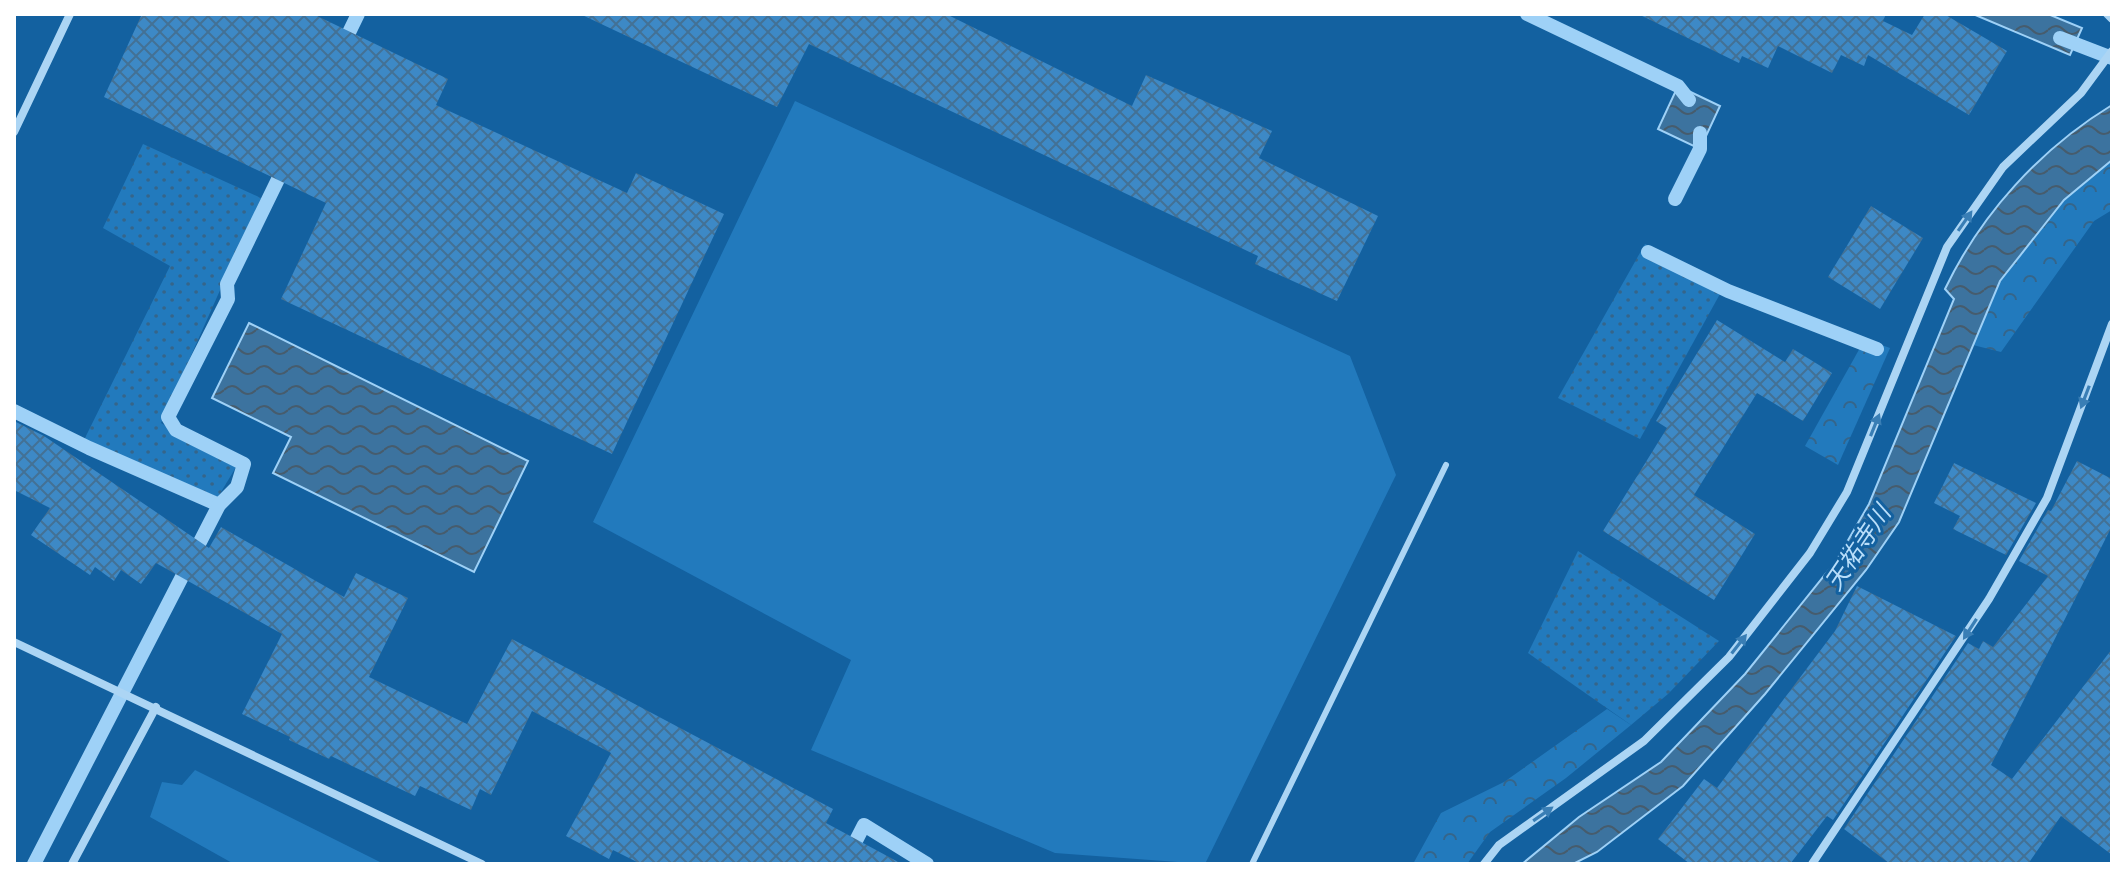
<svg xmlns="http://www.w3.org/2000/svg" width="2126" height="878" viewBox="0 0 2126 878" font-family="'Fira Sans','Noto Sans JP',sans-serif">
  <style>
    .grass { fill: url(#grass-dots) }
    .forest { fill: url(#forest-crowns) }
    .park { fill: #227abd }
    .water { fill: url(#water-waves); stroke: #9ed1f7; stroke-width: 2 }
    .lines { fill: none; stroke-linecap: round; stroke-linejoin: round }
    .stream { stroke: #9ed1f7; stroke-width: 14 }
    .building { fill: url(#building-cross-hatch) }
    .lane { stroke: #acd5f4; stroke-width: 6 }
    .street { stroke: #acd5f4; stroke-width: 8 }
    .oneway { fill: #397eb5 }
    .labels { text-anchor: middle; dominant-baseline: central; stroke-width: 6; stroke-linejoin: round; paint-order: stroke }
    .water-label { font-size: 24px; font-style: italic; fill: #b9defa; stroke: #1361a0 }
  </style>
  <defs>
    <pattern id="grass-dots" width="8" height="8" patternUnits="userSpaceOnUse" patternTransform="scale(2)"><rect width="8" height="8" fill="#227abd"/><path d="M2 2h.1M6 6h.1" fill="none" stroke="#35658a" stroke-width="1.8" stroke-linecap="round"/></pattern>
    <pattern id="forest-crowns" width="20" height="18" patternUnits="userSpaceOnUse" patternTransform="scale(2)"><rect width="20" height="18" fill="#227abd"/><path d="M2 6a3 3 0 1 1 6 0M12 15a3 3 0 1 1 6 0" fill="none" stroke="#35658a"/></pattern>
    <pattern id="water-waves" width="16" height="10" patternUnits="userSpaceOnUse" patternTransform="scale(2)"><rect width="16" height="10" fill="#3c739f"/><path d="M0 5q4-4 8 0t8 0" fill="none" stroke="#465c6d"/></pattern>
    <pattern id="building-cross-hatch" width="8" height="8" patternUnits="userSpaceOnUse" patternTransform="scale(2)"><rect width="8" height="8" fill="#3d89c6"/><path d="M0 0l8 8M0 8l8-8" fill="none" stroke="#437195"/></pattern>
  </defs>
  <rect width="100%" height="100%" fill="#1361a0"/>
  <!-- grass -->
  <g class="grass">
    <polygon points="143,144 261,198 161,423 236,467 218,497 84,440 170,266 103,228"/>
    <polygon points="1645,244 1726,283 1640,439 1558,398"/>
    <polygon points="1578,551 1719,641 1668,694 1631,725 1528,653"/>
  </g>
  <!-- forest -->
  <g class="forest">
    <polygon points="2112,160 2112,210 2094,221 2001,352 1973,345 2000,281 2064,200"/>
    <polygon points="1865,339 1890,348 1838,465 1805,446"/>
    <polygon points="1607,709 1631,725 1566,778 1490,832 1467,864 1413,864 1441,813 1504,782"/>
  </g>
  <!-- park -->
  <g class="park">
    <polygon points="795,101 1350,356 1396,475 1205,864 1055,853 811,750 851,660 593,522"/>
    <polygon points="195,770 382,863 234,864 150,817 162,782 182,785"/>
  </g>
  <!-- water -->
  <g class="water">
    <polygon points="1973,14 2048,14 2082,28 2070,55"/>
    <polygon points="1678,86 1720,106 1700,149 1658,129"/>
    <path d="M 2112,105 L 2112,160 L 2064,200 L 2000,281 L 1899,522 L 1866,570 L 1765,694 L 1683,786 L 1597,852 L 1573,864 L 1522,864 L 1579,817 L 1661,762 L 1745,674 L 1836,561 L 1869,504 L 1954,299 L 1945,289 C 1981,214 2040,149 2112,105 Z"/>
    <polygon points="249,323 528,461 474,572 273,473 291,437 212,398"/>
  </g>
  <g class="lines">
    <!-- stream -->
    <g class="stream">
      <polyline points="1527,14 1678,86 1689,100"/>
      <polyline points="2060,38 2112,58"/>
      <polyline points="341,49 358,14"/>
      <polyline points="1675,199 1700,149 1700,133"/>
      <polyline points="1648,252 1728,291 1877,349"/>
      <polyline points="14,411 89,448 219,505"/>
      <polyline points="34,864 219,505 237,487 244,464 176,430 168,417 228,299 227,284 285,165"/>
      <polyline points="844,864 864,825 927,864"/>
    </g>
  </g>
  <!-- building -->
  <g class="building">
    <polygon points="142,14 313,14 448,79 436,105 627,193 636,173 724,214 612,454 281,299 326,203 104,97"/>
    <polygon points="580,14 946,14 1132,106 1146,75 1272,131 1259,158 1378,216 1337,301 1255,264 1258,256 809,44 777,107"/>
    <polygon points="1638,14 1886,14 1883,21 1912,35 1925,14 1944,14 2007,51 1969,115 1868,55 1864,66 1841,55 1832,73 1778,46 1768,68 1742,56 1739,63"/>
    <polygon points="1871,206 1923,238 1880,309 1828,277"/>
    <polygon points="1717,320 1785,362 1793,349 1832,373 1803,421 1757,393 1694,495 1755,534 1714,600 1603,531 1667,428 1656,421"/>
    <polygon points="14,421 44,436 209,548 221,527 344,597 356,573 408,598 369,677 467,724 512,639 833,809 826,823 902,864 641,864 613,850 609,859 566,836 611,753 532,711 491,795 480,789 471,810 420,786 415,796 331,756 329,759 289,740 290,737 242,714 282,634 156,563 141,584 121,570 114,581 95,567 90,575 31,535 50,508 14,490"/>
    <polygon points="2077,461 2112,479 2112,526 1991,765 2012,779 2112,649 2112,855 2061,816 2028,864 1890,864 1844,829 1968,643 1979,649 1983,641 1993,647 2048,576 2019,561 2048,510 2051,511"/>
    <polygon points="1954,463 2036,503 2006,555 1953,529 1960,516 1934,503"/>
    <polygon points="1857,586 1956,636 1833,820 1827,816 1790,864 1690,864 1658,839 1704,779 1717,788 1835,631"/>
  </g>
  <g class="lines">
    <!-- lane -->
    <polyline class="lane" points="1252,864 1446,465"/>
    <!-- street -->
    <g class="street">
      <polyline points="2107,14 2112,19"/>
      <polyline points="14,132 70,14"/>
      <polyline points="14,642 482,864"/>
      <polyline points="72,864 156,707"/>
      <polyline points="1484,864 1499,845 1644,741 1729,657 1810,553 1847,492 1947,247 2003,167 2081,93 2112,51"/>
      <polyline points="1812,864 1989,599 2047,498 2112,324"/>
    </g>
  </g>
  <!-- one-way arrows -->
  <defs><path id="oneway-solid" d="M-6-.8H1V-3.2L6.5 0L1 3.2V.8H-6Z" transform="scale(2)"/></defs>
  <g class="oneway">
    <use href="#oneway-solid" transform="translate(1965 221) rotate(-55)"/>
    <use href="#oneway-solid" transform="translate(2085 397) rotate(111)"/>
    <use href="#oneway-solid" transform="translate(1875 425) rotate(-68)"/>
    <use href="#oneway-solid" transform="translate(1970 629) rotate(123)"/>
    <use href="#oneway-solid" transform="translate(1739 644) rotate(-52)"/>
    <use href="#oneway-solid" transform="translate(1543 814) rotate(-35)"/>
  </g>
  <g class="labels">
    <!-- water labels -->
    <g class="water-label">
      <text transform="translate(1858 548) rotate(-56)">天祐寺川</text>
    </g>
  </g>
  <!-- border -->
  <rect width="2126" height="878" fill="none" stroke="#ffffff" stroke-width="32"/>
</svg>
